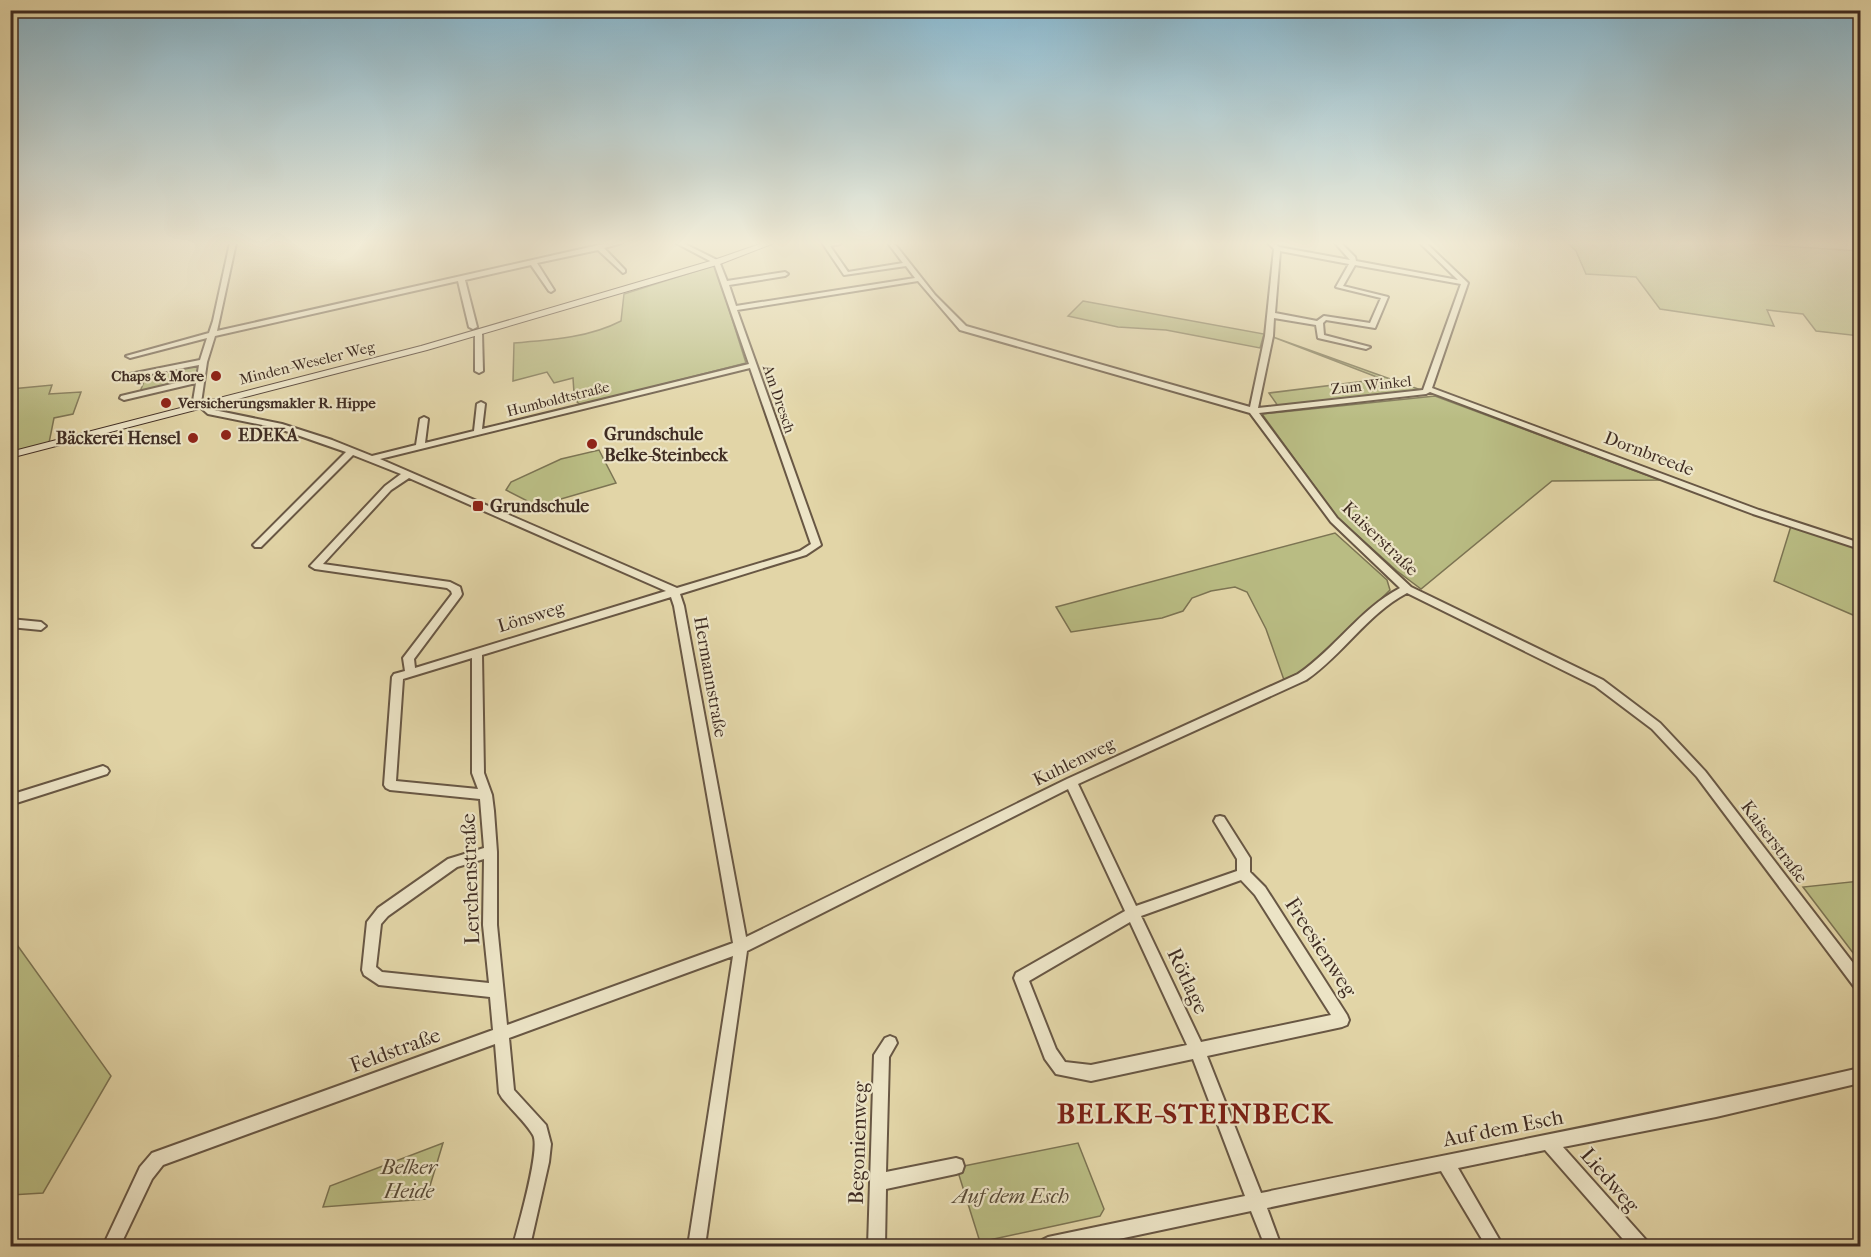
<svg xmlns="http://www.w3.org/2000/svg" width="1871" height="1257" viewBox="0 0 1871 1257" font-family="'IM FELL French Canon',serif">
  <style>
    .green { fill: #b9bc83; stroke: #7c7453; stroke-width: 1.5 }
    .lines { fill: none; stroke-linecap: round; stroke-linejoin: round }
    .street-casing { stroke: #685744; stroke-width: 4 }
    .secondary-casing { stroke: #402d23; stroke-width: 2 }
    .street { fill: #ece4c6; fill-rule: evenodd }
    .secondary { fill: #ece4c6; fill-rule: evenodd }
    .poi-dot { fill: #8f2418; stroke: #ece4c6; stroke-width: 2 }
    .labels { text-anchor: middle; dominant-baseline: central; stroke-width: 4.5; stroke-linejoin: round; paint-order: stroke }
    .far-street-label { font-size: 15px; fill: #402d23; stroke: #ece4c6 }
    .far-poi-label { font-size: 15px; font-weight: bold; fill: #402d23; stroke: #ece4c6; text-anchor: end }
    .poi-label { font-size: 18px; font-weight: bold; fill: #402d23; stroke: #ece4c6; text-anchor: start }
    .street-label { font-size: 18px; fill: #402d23; stroke: #ece4c6 }
    .near-street-label { font-size: 21px; fill: #402d23; stroke: #ece4c6 }
    .near-park-label { font-size: 21px; font-style: italic; fill: #584a36; stroke: #ece4c6 }
    .near-district-label { font-size: 28px; font-weight: bold; letter-spacing: 1.5px; fill: #7a1f14; stroke: #ece4c6 }
  </style>
  <rect width="100%" height="100%" fill="#e2d5a7"/>
  <filter id="stains"><feTurbulence type="fractalNoise" baseFrequency=".00333" numOctaves="4"/><feColorMatrix values="0 0 0 0 .2 0 0 0 0 .09 0 0 0 0 .02 0 0 0 .5 -.17"/></filter>
  <radialGradient id="worn" r=".72"><stop offset=".6" stop-color="#630" stop-opacity="0"/><stop offset="1" stop-color="#630" stop-opacity=".3"/></radialGradient>
  <!-- green -->
  <g class="green">
    <polygon points="1568,243 1735,243 1860,251 1860,336 1816,331 1803,314 1767,310 1774,326 1660,309 1636,277 1586,274 1576,251"/>
    <path d="M 715,265 L 746,363 L 581,405 L 577,402 L 578,396 L 574,393 L 573,378 L 554,383 L 547,372 L 513,381 L 514,343 C 550,340 588,338 621,321 L 624,294 Z"/>
    <polygon points="1083,301 1264,334 1260,348 1166,330 1118,327 1068,316"/>
    <polygon points="1273,337 1421,390 1278,406 1269,393 1382,379"/>
    <polygon points="195,365 199,366 195,378 140,392 146,376"/>
    <polygon points="52,385 49,394 81,392 73,414 54,418 49,443 11,453 11,389"/>
    <polygon points="1435,396 1660,480 1552,481 1421,589 1397,571 1337,517 1262,414"/>
    <polygon points="599,450 616,483 537,506 506,490 511,482 561,459"/>
    <polygon points="1791,526 1860,548 1860,618 1774,581"/>
    <polygon points="1335,533 1387,580 1390,590 1312,666 1284,680 1266,629 1247,592 1235,587 1211,591 1192,598 1183,611 1162,618 1071,632 1056,607"/>
    <polygon points="1860,881 1860,962 1803,887"/>
    <polygon points="10,935 111,1076 43,1193 11,1195 10,1059 18,1056 11,1045"/>
    <polygon points="443,1143 426,1199 323,1207 330,1186"/>
    <polygon points="1078,1143 1104,1209 1100,1216 980,1242 958,1172 964,1166"/>
  </g>
  <g class="lines">
    <!-- street casing -->
    <g class="street-casing">
      <g id="street">
        <path d="M 230,243 L 236,243 L 217,331 L 599,245 L 622,243 L 604,248 L 625,270 L 625,272 L 623,273 L 598,250 L 537,263 L 554,290 L 551,292 L 549,291 L 531,265 L 465,280 L 477,327 L 473,329 L 469,327 L 458,281 L 215,336 L 207,362 L 201,403 L 205,403 L 214,410 L 282,424 L 332,440 L 372,456 L 416,445 L 420,419 L 424,417 L 428,419 L 425,443 L 474,431 L 477,404 L 481,402 L 485,404 L 482,429 L 749,364 L 714,263 L 676,243 L 683,243 L 719,261 L 727,281 L 785,272 L 788,274 L 785,276 L 729,285 L 736,306 L 915,278 L 906,266 L 844,275 L 823,244 L 841,243 L 840,244 L 830,246 L 848,272 L 903,263 L 888,243 L 894,243 L 935,295 L 966,326 L 1250,407 L 1265,336 L 1274,249 L 1268,243 L 1274,243 L 1279,247 L 1350,260 L 1335,243 L 1341,243 L 1355,257 L 1356,261 L 1458,280 L 1420,243 L 1426,243 L 1468,283 L 1432,388 L 1759,510 L 1860,543 L 1860,549 L 1753,514 L 1430,392 L 1426,394 L 1259,413 L 1337,518 L 1411,587 L 1603,680 L 1660,723 L 1705,771 L 1860,972 L 1860,990 L 1855,988 L 1697,777 L 1652,729 L 1595,686 L 1407,593 C 1367,614 1343,655 1306,680 L 1078,784 L 1136,906 L 1237,871 L 1237,859 L 1214,821 L 1216,817 L 1220,816 L 1224,817 L 1250,858 L 1250,872 L 1265,887 L 1347,1015 L 1349,1020 L 1347,1025 L 1342,1027 L 1207,1056 L 1261,1193 C 1460,1151 1661,1114 1860,1068 L 1860,1083 L 1716,1117 L 1563,1147 L 1646,1240 L 1648,1246 L 1629,1246 L 1545,1150 L 1458,1168 L 1503,1246 L 1486,1246 L 1441,1171 L 1267,1208 L 1281,1246 L 1265,1246 L 1251,1211 L 1086,1246 L 1040,1246 L 1042,1240 L 1048,1237 L 1245,1196 L 1193,1059 L 1091,1081 L 1056,1074 L 1045,1059 L 1014,978 L 1016,973 L 1125,911 L 1068,789 L 747,951 L 705,1246 L 688,1246 L 733,956 L 509,1038 L 514,1090 L 546,1125 L 551,1144 L 549,1162 L 530,1246 L 513,1246 C 518,1226 541,1149 533,1135 C 527,1124 510,1108 502,1098 L 499,1093 L 495,1044 L 163,1165 L 152,1179 L 120,1246 L 103,1246 L 140,1167 L 152,1153 L 493,1030 L 490,997 L 379,985 L 364,975 L 362,970 L 367,922 L 378,908 L 448,859 L 484,848 L 480,799 L 390,790 L 386,788 L 384,785 L 392,677 L 394,674 L 405,671 L 403,658 L 452,594 L 451,591 L 447,588 L 315,569 L 310,566 L 385,486 L 401,474 L 353,455 L 261,547 L 255,547 L 253,545 L 346,452 L 277,428 L 208,414 L 200,407 L 193,409 L 192,407 L 196,383 L 124,400 L 120,398 L 121,396 L 197,378 L 199,365 L 130,378 L 126,376 L 130,374 L 200,360 L 207,338 L 130,358 L 126,356 L 209,333 L 213,321 ZM 1280,251 L 1349,264 L 1336,287 L 1381,298 L 1370,323 L 1324,316 L 1317,321 L 1275,313 ZM 1355,265 L 1461,284 L 1423,390 L 1258,408 L 1273,336 L 1274,318 L 1316,325 L 1318,338 L 1366,349 L 1370,347 L 1324,335 L 1323,323 L 1326,320 L 1375,328 L 1388,297 L 1343,286 ZM 918,281 L 960,330 L 1250,413 L 1331,522 L 1400,588 C 1360,609 1335,649 1298,674 L 1067,779 L 746,937 L 684,606 L 680,594 L 806,555 L 821,545 L 737,310 ZM 750,368 L 811,544 L 800,551 L 677,588 L 380,459 ZM 409,478 L 666,591 L 415,668 L 414,659 L 461,596 L 462,594 L 460,587 L 450,582 L 323,564 L 391,490 ZM 671,597 L 674,606 L 733,943 L 507,1025 L 497,925 L 497,852 L 494,811 L 492,795 L 484,773 L 482,655 ZM 472,658 L 472,773 L 478,789 L 396,781 L 403,679 ZM 484,859 L 483,925 L 489,983 L 382,972 L 376,967 L 381,924 L 388,916 L 457,867 ZM 1241,880 L 1255,895 L 1331,1015 L 1201,1042 L 1141,916 ZM 1130,922 L 1187,1045 L 1091,1065 L 1065,1062 L 1056,1049 L 1029,981 Z"/>
        <polygon points="475,331 482,333 483,371 479,373 475,371"/>
        <polygon points="10,619 41,622 46,626 41,630 10,627"/>
        <polygon points="103,766 107,768 109,771 107,774 10,805 10,795"/>
        <polygon points="890,1036 895,1038 897,1043 889,1057 886,1172 956,1158 962,1160 964,1166 962,1172 956,1174 886,1189 885,1246 868,1246 874,1055 885,1038"/>
      </g>
    </g>
    <!-- secondary casing -->
    <g class="secondary-casing">
      <polygon id="secondary" points="763,243 774,243 720,264 427,350 10,458 10,452 421,346 714,260"/>
    </g>
    <!-- street -->
    <use href="#street" class="street"/>
    <!-- secondary -->
    <use href="#secondary" class="secondary"/>
  </g>
  <!-- sky -->
  <linearGradient id="sky" x2="0" y2="1"><stop stop-color="#87b6cd"/><stop offset="0.58" stop-color="#f2ecd7"/><stop offset="1" stop-color="#f2ecd7" stop-opacity="0"/></linearGradient>
  <rect width="1871" height="419" fill="url(#sky)"/>
  <!-- markers -->
  <g class="poi-dot">
    <circle cx="216" cy="376" r="6"/>
    <circle cx="166" cy="403" r="6"/>
    <circle cx="226" cy="435" r="6"/>
    <circle cx="193" cy="438" r="6"/>
    <circle cx="592" cy="444" r="6"/>
    <rect x="472" y="500" width="12" height="12" rx="3"/>
  </g>
  <g class="labels">
    <!-- far-street labels -->
    <g class="far-street-label">
      <text transform="translate(307 363) rotate(-14)">Minden-Weseler Weg</text>
      <text transform="translate(1371 385) rotate(-6)">Zum Winkel</text>
      <text transform="translate(558 399) rotate(-14)">Humboldtstraße</text>
      <text transform="translate(779 399) rotate(71)">Am Dresch</text>
    </g>
    <!-- far-poi labels -->
    <g class="far-poi-label">
      <text x="204" y="376">Chaps &amp; More</text>
      <text x="178" y="403" text-anchor="start">Versicherungsmakler R. Hippe</text>
    </g>
    <!-- poi labels -->
    <g class="poi-label">
      <text x="604" y="434">Grundschule<tspan x="604" dy="21">Belke-Steinbeck</tspan></text>
      <text x="238" y="435">EDEKA</text>
      <text x="181" y="438" text-anchor="end">Bäckerei Hensel</text>
      <text x="490" y="506">Grundschule</text>
    </g>
    <!-- street labels -->
    <g class="street-label">
      <text transform="translate(1649 454) rotate(21)">Dornbreede</text>
      <text transform="translate(1380 539) rotate(44)">Kaiserstraße</text>
      <text transform="translate(531 617) rotate(-17)">Lönsweg</text>
      <text transform="translate(710 677) rotate(80)">Hermannstraße</text>
      <text transform="translate(1074 762) rotate(-26)">Kuhlenweg</text>
      <text transform="translate(1774 842) rotate(53)">Kaiserstraße</text>
    </g>
    <!-- near-street labels -->
    <g class="near-street-label">
      <text transform="translate(470 879) rotate(-92)">Lerchenstraße</text>
      <text transform="translate(1321 947) rotate(57)">Freesienweg</text>
      <text transform="translate(1188 981) rotate(65)">Rötlage</text>
      <text transform="translate(395 1050) rotate(-20)">Feldstraße</text>
      <text transform="translate(1503 1128) rotate(-11)">Auf dem Esch</text>
      <text transform="translate(858 1143) rotate(-88)">Begonienweg</text>
      <text transform="translate(1610 1180) rotate(49)">Liedweg</text>
    </g>
    <!-- near-park labels -->
    <g class="near-park-label">
      <text x="409" y="1167">Belker<tspan x="409" dy="24">Heide</tspan></text>
      <text x="1011" y="1196">Auf dem Esch</text>
    </g>
    <!-- near-district labels -->
    <g class="near-district-label">
      <text x="1195" y="1113">BELKE-STEINBECK</text>
    </g>
  </g>
  <!-- margin -->
  <rect width="1871" height="1257" fill="none" stroke="#e2d5a7" stroke-width="36"/>
  <rect x="12" y="12" width="1847" height="1233" fill="none" stroke="#402d23" stroke-width="3"/>
  <rect x="18" y="18" width="1835" height="1221" fill="none" stroke="#402d23" stroke-width="1.5"/>
  <rect width="100%" height="100%" filter="url(#stains)"/>
  <rect width="100%" height="100%" fill="url(#worn)"/>
</svg>
